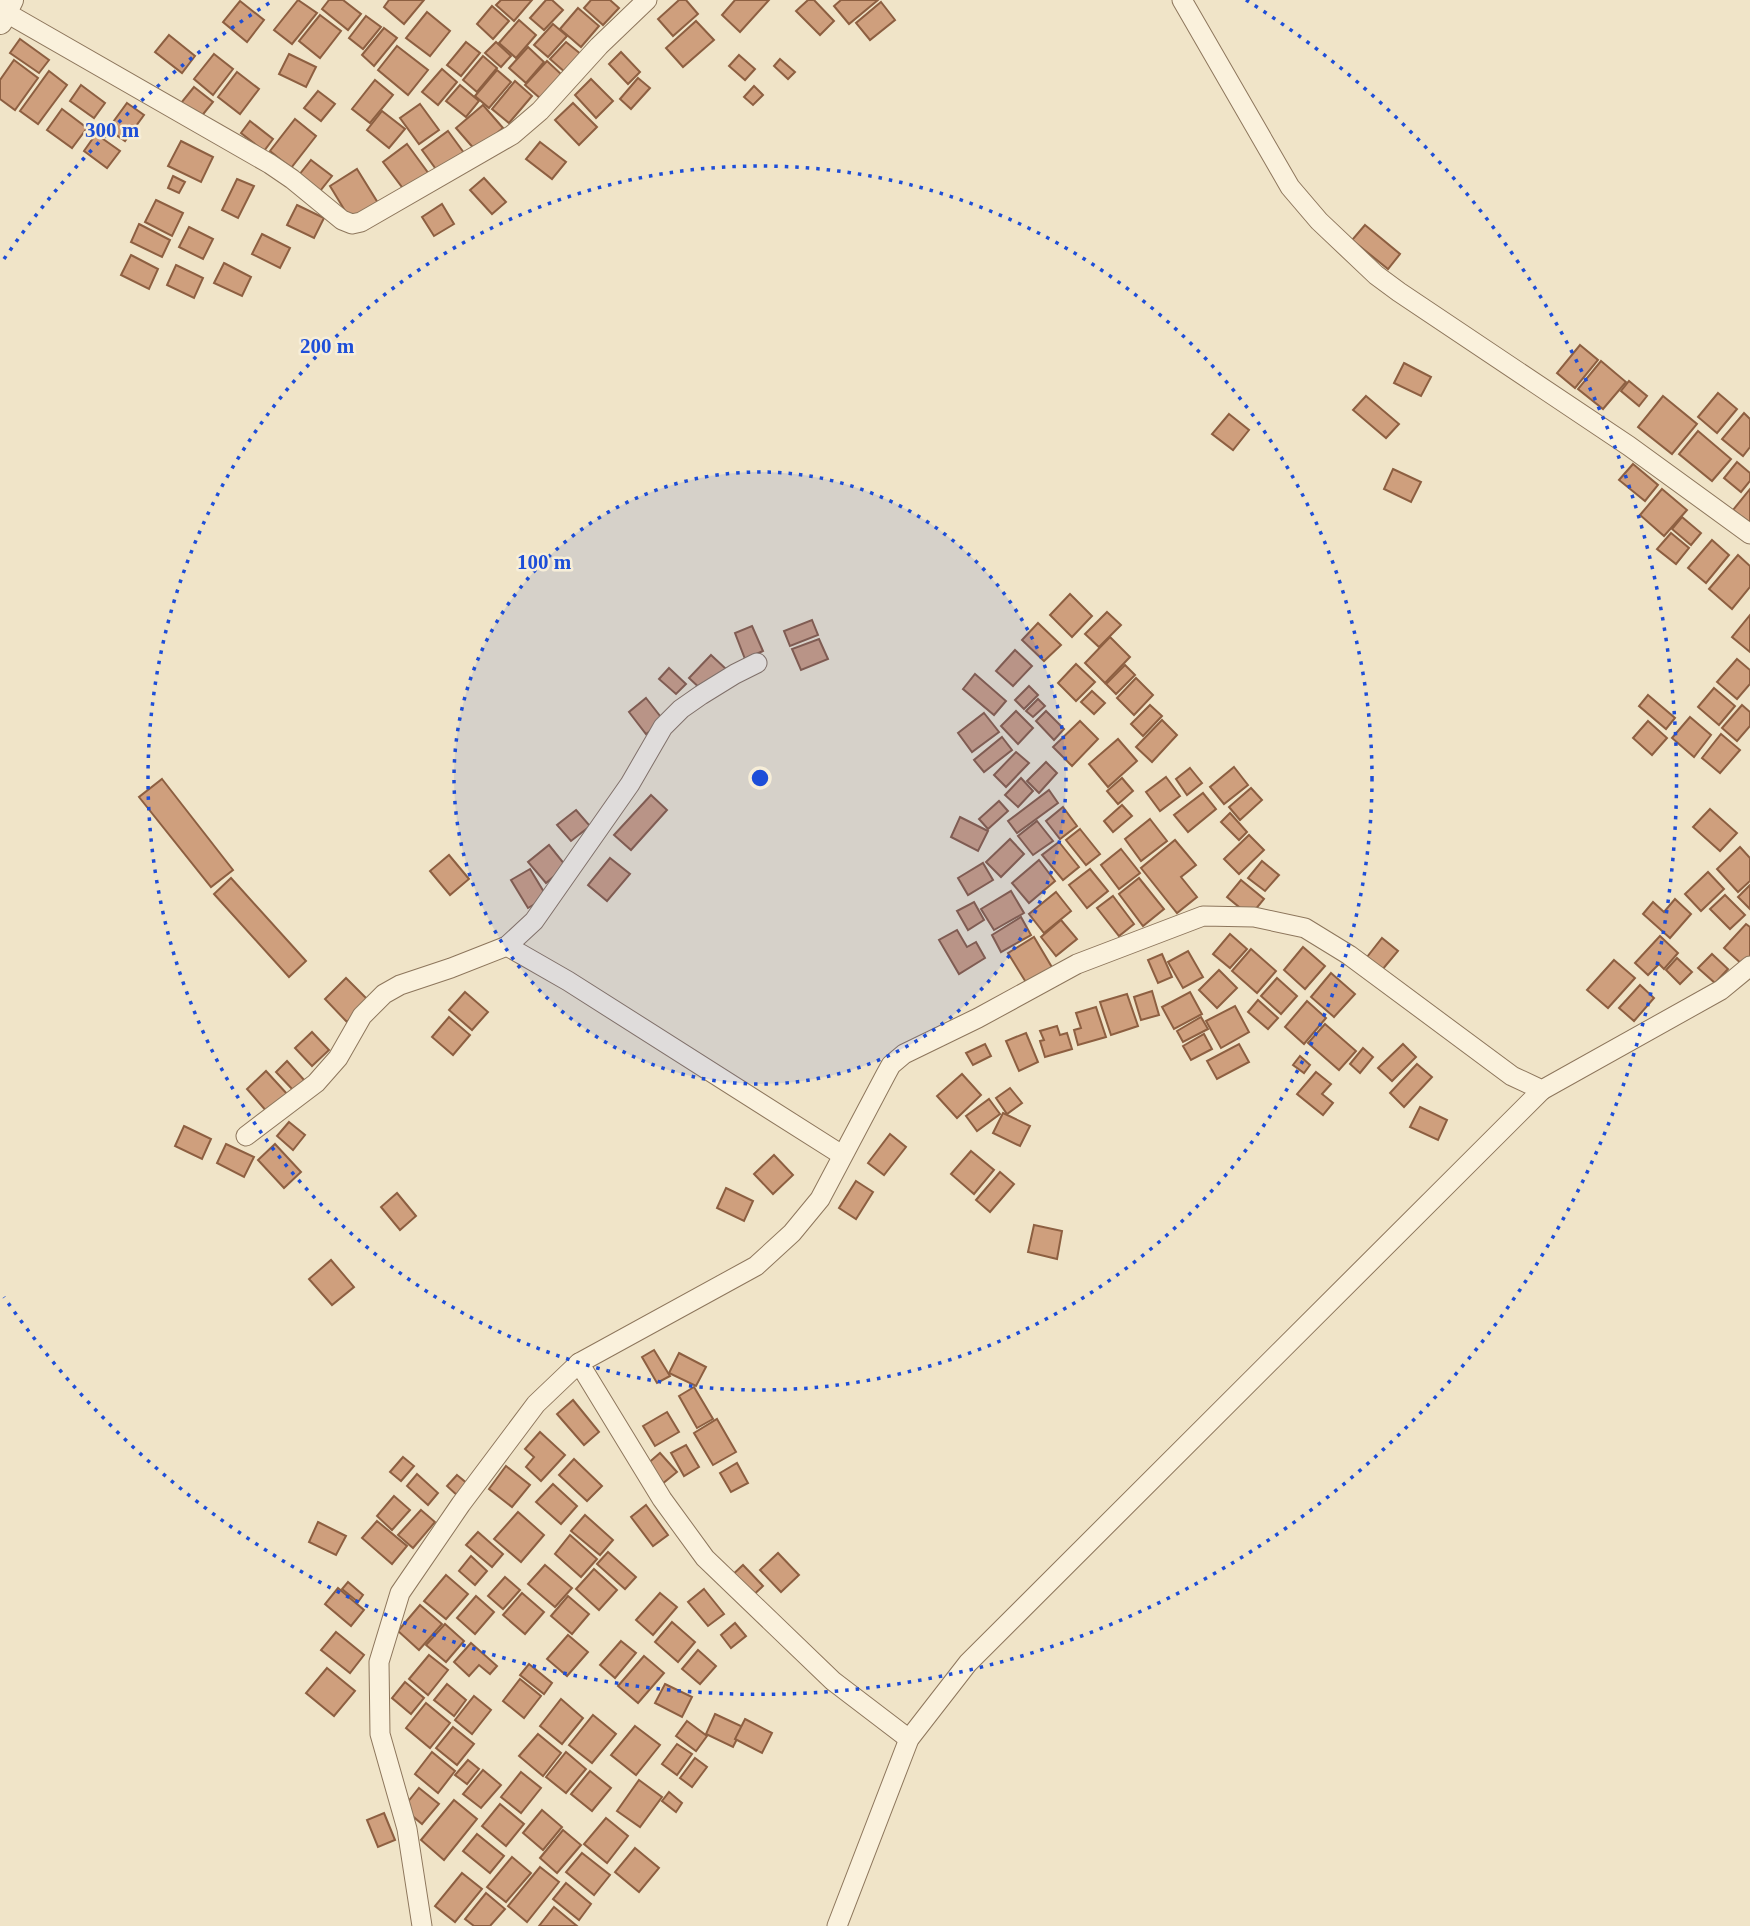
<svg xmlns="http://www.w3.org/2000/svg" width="1750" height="1926" viewBox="0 0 1750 1926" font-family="Georgia,serif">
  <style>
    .building { fill: #cf9f7d; stroke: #8d5f41; stroke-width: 2 }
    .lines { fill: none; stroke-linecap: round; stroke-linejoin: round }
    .minor-casing { stroke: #8d765c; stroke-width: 21 }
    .tertiary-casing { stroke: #8d765c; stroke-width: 26 }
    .minor { stroke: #faf1dc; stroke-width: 19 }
    .tertiary { stroke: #faf1dc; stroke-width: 24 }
    .ring { fill: none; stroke: #1d4ed8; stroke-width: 3.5; stroke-dasharray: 3.5 7 }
    .centre { fill: #1d4ed8; stroke: #f7eed8; stroke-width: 3.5 }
    .ring-label { font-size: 21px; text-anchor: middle; font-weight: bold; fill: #1d4ed8; stroke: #f7eed8; stroke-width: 5; stroke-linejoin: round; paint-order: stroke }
  </style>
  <rect width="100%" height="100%" fill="#f0e4c8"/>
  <!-- building -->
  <g class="building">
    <polygon points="298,0 317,13 292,44 274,30"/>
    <polygon points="329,0 343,0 361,14 348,30 322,9"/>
    <polygon points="389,0 424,0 404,24 384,7"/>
    <polygon points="501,0 532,0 514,21 496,5"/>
    <polygon points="546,0 552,0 563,10 544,30 530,18"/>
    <polygon points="591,0 610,0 619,8 603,25 584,8"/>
    <polygon points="679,0 686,0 698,14 673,36 658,19"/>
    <polygon points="735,0 769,0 740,32 722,15"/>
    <polygon points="808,0 814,0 834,21 820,35 796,11"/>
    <polygon points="841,0 878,0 849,24 834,6"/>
    <polygon points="240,1 264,20 247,42 223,22"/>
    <polygon points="881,2 895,20 870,40 856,23"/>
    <polygon points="492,6 509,21 493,39 477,24"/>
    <polygon points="578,8 599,26 581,47 560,29"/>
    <polygon points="427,12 450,31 430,56 406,38"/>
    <polygon points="320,15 341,31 320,58 299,41"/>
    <polygon points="366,16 381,27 363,49 349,38"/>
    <polygon points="519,20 536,35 516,58 499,43"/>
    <polygon points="696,21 714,40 683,67 666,48"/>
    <polygon points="553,24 567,36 548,57 534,45"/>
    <polygon points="384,28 397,38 374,66 362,55"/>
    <polygon points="169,35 195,56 182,73 155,52"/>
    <polygon points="20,39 49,60 39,73 10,53"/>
    <polygon points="466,42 480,53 461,76 447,65"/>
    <polygon points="496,42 511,56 501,67 485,53"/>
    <polygon points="566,42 582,55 566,73 550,59"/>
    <polygon points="397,46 428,70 408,95 378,70"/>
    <polygon points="528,47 544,62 526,83 509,68"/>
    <polygon points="621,52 640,72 628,84 609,64"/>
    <polygon points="214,54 233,69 213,95 194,79"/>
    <polygon points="289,54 316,67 306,87 279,74"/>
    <polygon points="739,55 755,69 745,80 729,66"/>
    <polygon points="483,56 497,68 477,92 463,80"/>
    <polygon points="780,59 795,72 788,79 774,66"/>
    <polygon points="14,60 38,78 15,110 0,99 0,80"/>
    <polygon points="547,61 562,75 541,99 525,85"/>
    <polygon points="442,69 457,82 438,105 422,92"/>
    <polygon points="497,70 511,82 489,108 475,96"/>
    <polygon points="49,71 67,85 38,124 20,111"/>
    <polygon points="237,72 259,89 240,114 218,97"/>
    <polygon points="638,78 650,88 631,109 620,99"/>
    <polygon points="591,79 613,101 596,118 575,95"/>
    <polygon points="375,80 393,95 370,123 352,109"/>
    <polygon points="515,81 532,96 509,123 492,109"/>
    <polygon points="81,85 105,103 94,118 70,101"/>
    <polygon points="460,85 479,101 466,117 446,101"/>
    <polygon points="754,86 763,95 753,105 744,97"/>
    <polygon points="194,87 213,102 200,118 181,103"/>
    <polygon points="318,91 335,104 321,121 304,108"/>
    <polygon points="127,103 144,115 125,141 108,129"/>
    <polygon points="573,103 597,127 579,145 555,120"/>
    <polygon points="420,104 439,130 419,144 400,118"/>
    <polygon points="483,105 503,128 476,151 456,128"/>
    <polygon points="62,109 87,128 72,148 47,130"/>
    <polygon points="382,111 405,129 389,148 367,130"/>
    <polygon points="295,119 316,136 291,168 270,151"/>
    <polygon points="250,121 273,139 264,151 241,133"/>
    <polygon points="448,131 467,157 441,176 422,150"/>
    <polygon points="96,134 120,151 107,168 84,151"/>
    <polygon points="181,141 213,157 201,182 168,166"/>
    <polygon points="540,142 566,162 552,179 526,159"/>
    <polygon points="407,144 429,174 405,191 383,162"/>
    <polygon points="311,160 332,176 320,191 299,175"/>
    <polygon points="357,169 378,203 350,219 330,186"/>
    <polygon points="173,176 185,182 179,193 168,188"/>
    <polygon points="484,178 506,202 492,214 470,190"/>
    <polygon points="237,179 254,186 238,218 222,210"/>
    <polygon points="156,200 183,213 172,236 145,222"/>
    <polygon points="442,204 454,224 434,236 422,217"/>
    <polygon points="297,205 324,218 314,238 287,225"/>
    <polygon points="139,224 170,240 162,257 131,242"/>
    <polygon points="1365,225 1400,254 1388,269 1352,240"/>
    <polygon points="189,227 213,239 203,259 179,247"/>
    <polygon points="262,234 290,248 280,268 252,254"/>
    <polygon points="131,255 158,269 149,289 121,275"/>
    <polygon points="224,263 251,277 242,296 214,283"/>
    <polygon points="176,265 203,278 194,298 167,285"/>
    <polygon points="1580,345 1598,360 1575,388 1557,373"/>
    <polygon points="1601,361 1626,382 1603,409 1578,389"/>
    <polygon points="1404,363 1431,377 1421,396 1394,383"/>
    <polygon points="1629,381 1647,396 1639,406 1621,391"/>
    <polygon points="1718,393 1737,409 1717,433 1698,417"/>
    <polygon points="1366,396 1399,424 1386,438 1353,410"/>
    <polygon points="1663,396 1697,424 1672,454 1638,427"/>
    <polygon points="1744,413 1750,419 1750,447 1743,456 1722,439"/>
    <polygon points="1229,414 1249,430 1233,450 1212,434"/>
    <polygon points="1698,431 1731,459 1712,481 1679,454"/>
    <polygon points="1737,462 1750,473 1750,481 1741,492 1724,478"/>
    <polygon points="1633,464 1658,485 1645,501 1619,480"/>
    <polygon points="1393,469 1421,482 1411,502 1384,489"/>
    <polygon points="1662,489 1687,510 1664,536 1640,515"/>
    <polygon points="1750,489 1750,523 1733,510"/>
    <polygon points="1682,517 1701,533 1691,545 1672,529"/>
    <polygon points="1671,533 1689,548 1676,564 1657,549"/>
    <polygon points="1712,540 1729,555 1706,583 1688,568"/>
    <polygon points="1738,555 1750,566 1750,587 1732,609 1709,589"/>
    <polygon points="1070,594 1092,616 1072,637 1050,615"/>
    <polygon points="1107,612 1121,625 1099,647 1085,634"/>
    <polygon points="1750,615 1750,652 1732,637"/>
    <polygon points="812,620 818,635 790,646 784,631"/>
    <polygon points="1038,623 1061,645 1044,661 1022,640"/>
    <polygon points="752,626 763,651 745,659 735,633"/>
    <polygon points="1110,637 1130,657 1105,683 1085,663"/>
    <polygon points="819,639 828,659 801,670 792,649"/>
    <polygon points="1015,650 1032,666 1013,686 996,671"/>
    <polygon points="711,655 726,669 704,692 689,678"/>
    <polygon points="1737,659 1750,670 1750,684 1737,699 1717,682"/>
    <polygon points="1076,664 1095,682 1076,701 1058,683"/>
    <polygon points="1125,665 1135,675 1116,694 1106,684"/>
    <polygon points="669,668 686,684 676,694 659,679"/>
    <polygon points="975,674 1006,701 994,715 963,689"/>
    <polygon points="1136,678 1153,695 1134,715 1117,698"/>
    <polygon points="1029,686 1038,695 1024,709 1015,700"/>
    <polygon points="1714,688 1735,706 1719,725 1698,707"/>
    <polygon points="1092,691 1105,703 1094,714 1081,702"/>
    <polygon points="1648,695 1675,718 1666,729 1639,706"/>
    <polygon points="646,698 664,721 646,734 629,712"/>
    <polygon points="1038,699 1045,706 1033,717 1026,711"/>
    <polygon points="1150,705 1162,716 1143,736 1131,724"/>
    <polygon points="1742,705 1750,712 1750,726 1737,741 1722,728"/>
    <polygon points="1016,711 1033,728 1018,744 1001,726"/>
    <polygon points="1046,711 1064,729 1054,740 1036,721"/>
    <polygon points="984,713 999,732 972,752 958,733"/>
    <polygon points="1690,717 1711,735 1694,757 1672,738"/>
    <polygon points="1162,720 1177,735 1152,762 1136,747"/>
    <polygon points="1080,721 1098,739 1072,766 1053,747"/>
    <polygon points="1648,721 1667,738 1652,755 1633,738"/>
    <polygon points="1721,734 1740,750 1720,773 1702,758"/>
    <polygon points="1002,737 1012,750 984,772 974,760"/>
    <polygon points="1118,739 1137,761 1108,787 1089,764"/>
    <polygon points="1016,752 1029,763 1006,787 994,775"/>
    <polygon points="1046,762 1057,773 1039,793 1027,781"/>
    <polygon points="1234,767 1248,785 1224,804 1210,787"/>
    <polygon points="1190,768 1202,783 1187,795 1176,779"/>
    <polygon points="1166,777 1180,796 1160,811 1146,792"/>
    <polygon points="1021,778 1033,791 1018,807 1005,795"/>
    <polygon points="1122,778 1133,791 1118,804 1107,791"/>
    <polygon points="162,779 233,870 211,887 139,797"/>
    <polygon points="1251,788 1262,800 1240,820 1229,807"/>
    <polygon points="1049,790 1058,803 1017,833 1008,821"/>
    <polygon points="1203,793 1216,809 1188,832 1174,815"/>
    <polygon points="651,795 667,810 631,850 614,835"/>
    <polygon points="999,801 1008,811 988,829 979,819"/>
    <polygon points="1122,805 1132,816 1113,832 1104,821"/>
    <polygon points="1063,807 1077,826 1060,839 1046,821"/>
    <polygon points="1710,809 1737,833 1720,851 1693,827"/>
    <polygon points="576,810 590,826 571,841 557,825"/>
    <polygon points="1230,813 1247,832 1239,840 1221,822"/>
    <polygon points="960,817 988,831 978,851 951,837"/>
    <polygon points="1150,819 1167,841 1141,861 1125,839"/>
    <polygon points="1037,821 1053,841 1033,855 1018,836"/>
    <polygon points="1080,829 1100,854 1086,865 1066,840"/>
    <polygon points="1249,835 1264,850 1239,874 1224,859"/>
    <polygon points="1010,839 1024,854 1001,877 986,862"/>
    <polygon points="1175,840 1196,865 1181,877 1197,897 1177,913 1141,868"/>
    <polygon points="1059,842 1079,867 1063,880 1042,855"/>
    <polygon points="549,845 566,866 546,883 528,862"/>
    <polygon points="1740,847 1750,858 1750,881 1738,892 1717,869"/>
    <polygon points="1121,849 1140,873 1119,889 1101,865"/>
    <polygon points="449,855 469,879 450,895 430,871"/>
    <polygon points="610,858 630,874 607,901 588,885"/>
    <polygon points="1039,860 1055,881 1029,903 1012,883"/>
    <polygon points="1262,861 1279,875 1265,891 1248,878"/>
    <polygon points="983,863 993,880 968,895 958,878"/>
    <polygon points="530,869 547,897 528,908 511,880"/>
    <polygon points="1090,869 1108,891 1087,908 1069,885"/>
    <polygon points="1708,872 1724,889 1701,911 1685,894"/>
    <polygon points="231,878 306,961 289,977 214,894"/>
    <polygon points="1139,878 1164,909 1143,926 1119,894"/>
    <polygon points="1241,880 1264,899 1250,916 1227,897"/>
    <polygon points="1750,885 1750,909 1738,897"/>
    <polygon points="1011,891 1024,913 994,930 981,909"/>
    <polygon points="1056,892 1071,911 1044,933 1029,914"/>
    <polygon points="1725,895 1745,915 1730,929 1710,909"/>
    <polygon points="1113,896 1134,924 1119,936 1097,908"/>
    <polygon points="1675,899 1691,914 1670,938 1643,914 1653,902 1664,912"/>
    <polygon points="974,902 984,920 968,930 957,911"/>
    <polygon points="1021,917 1031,935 1001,952 992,935"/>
    <polygon points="1061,920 1077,939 1056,956 1041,937"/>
    <polygon points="1746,924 1750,927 1750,959 1744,966 1724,948"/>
    <polygon points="957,930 967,947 976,942 985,958 959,974 939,940"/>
    <polygon points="1230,934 1247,949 1230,968 1213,954"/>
    <polygon points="1660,936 1678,953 1664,969 1659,964 1648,975 1635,963"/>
    <polygon points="1034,937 1053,969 1027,984 1008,953"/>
    <polygon points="1382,938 1398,951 1382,970 1367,957"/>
    <polygon points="1303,947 1325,966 1305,989 1284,970"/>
    <polygon points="1251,949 1276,971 1257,993 1232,971"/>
    <polygon points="1188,951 1203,977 1183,988 1168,962"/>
    <polygon points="1162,954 1172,977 1158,983 1148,960"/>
    <polygon points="1712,954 1728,969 1715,983 1698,968"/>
    <polygon points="1677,958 1692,972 1680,984 1666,970"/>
    <polygon points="1614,960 1635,978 1608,1008 1587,990"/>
    <polygon points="1219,970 1237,988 1217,1008 1199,990"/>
    <polygon points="1331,973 1355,994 1334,1017 1311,997"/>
    <polygon points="346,978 369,1001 347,1022 325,999"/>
    <polygon points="1277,978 1297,996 1281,1014 1261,996"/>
    <polygon points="1640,985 1654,998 1634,1021 1619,1008"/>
    <polygon points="1152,991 1159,1015 1141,1020 1134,997"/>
    <polygon points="465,992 488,1012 472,1030 449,1010"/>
    <polygon points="1190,992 1202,1014 1174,1029 1162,1007"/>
    <polygon points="1127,994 1138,1026 1111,1035 1100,1002"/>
    <polygon points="1258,1000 1278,1018 1268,1029 1248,1012"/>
    <polygon points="1307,1001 1326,1018 1304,1044 1285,1027"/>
    <polygon points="1235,1006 1249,1032 1221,1048 1206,1021"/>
    <polygon points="1096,1007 1106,1037 1078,1045 1074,1030 1081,1028 1076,1013"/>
    <polygon points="449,1017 470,1035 453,1055 432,1037"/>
    <polygon points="1201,1017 1208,1029 1183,1042 1177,1031"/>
    <polygon points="1325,1024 1356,1051 1339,1070 1308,1043"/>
    <polygon points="1057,1026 1060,1035 1067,1033 1072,1049 1045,1057 1040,1041 1044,1040 1040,1031"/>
    <polygon points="312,1032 329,1050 312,1066 295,1048"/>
    <polygon points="1026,1033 1038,1062 1019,1071 1006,1041"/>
    <polygon points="1204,1034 1212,1049 1191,1060 1183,1046"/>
    <polygon points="985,1044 991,1056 973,1065 966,1053"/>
    <polygon points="1239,1044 1249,1062 1217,1079 1207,1061"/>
    <polygon points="1403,1044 1416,1057 1392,1081 1378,1068"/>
    <polygon points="1363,1048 1373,1057 1360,1073 1350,1064"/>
    <polygon points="1300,1056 1310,1065 1304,1073 1293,1065"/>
    <polygon points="287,1061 305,1081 294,1091 276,1072"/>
    <polygon points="1417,1064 1432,1077 1404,1107 1390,1093"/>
    <polygon points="266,1071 288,1095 268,1113 247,1089"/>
    <polygon points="1316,1072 1331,1084 1322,1094 1333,1103 1323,1115 1297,1094"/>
    <polygon points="962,1074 981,1095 957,1118 937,1096"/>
    <polygon points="1010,1088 1022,1103 1007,1114 996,1098"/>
    <polygon points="989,1099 1000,1114 977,1131 966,1116"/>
    <polygon points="1420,1107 1447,1120 1438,1140 1410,1127"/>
    <polygon points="1003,1113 1030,1126 1020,1146 993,1133"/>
    <polygon points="289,1122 305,1135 293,1150 277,1136"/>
    <polygon points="184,1126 211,1139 202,1159 175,1146"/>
    <polygon points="890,1134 906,1147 884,1175 868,1163"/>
    <polygon points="226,1144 254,1157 244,1177 217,1163"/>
    <polygon points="275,1144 301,1172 284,1188 258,1160"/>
    <polygon points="971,1151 994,1170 974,1194 951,1174"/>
    <polygon points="774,1155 793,1175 773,1194 754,1174"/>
    <polygon points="1000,1172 1014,1184 990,1212 976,1200"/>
    <polygon points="856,1181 873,1192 856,1219 839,1208"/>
    <polygon points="726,1188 753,1201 744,1221 717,1208"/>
    <polygon points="397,1193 416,1216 400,1230 381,1207"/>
    <polygon points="1034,1225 1062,1231 1057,1259 1028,1252"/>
    <polygon points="331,1260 354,1287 332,1305 309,1279"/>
    <polygon points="654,1350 670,1376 657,1383 642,1357"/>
    <polygon points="679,1353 706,1367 696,1386 669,1373"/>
    <polygon points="694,1387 713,1419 697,1428 679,1396"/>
    <polygon points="573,1400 599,1432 584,1445 557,1414"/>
    <polygon points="667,1412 679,1432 655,1446 643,1426"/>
    <polygon points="717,1419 736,1452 713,1465 694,1433"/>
    <polygon points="540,1432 565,1455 541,1481 526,1467 534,1457 525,1449"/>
    <polygon points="686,1445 699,1467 684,1476 671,1453"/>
    <polygon points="660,1453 677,1472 662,1484 646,1465"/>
    <polygon points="403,1457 414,1466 401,1481 390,1472"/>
    <polygon points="574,1459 602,1486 587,1501 559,1475"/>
    <polygon points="737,1463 748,1483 731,1492 720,1473"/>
    <polygon points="506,1466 530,1485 512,1507 489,1489"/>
    <polygon points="417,1474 438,1493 428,1505 407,1486"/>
    <polygon points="457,1475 469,1485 459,1497 447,1486"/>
    <polygon points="553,1484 577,1506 561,1524 536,1502"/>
    <polygon points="394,1496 410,1510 392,1530 377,1516"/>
    <polygon points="646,1505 668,1535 653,1546 631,1517"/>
    <polygon points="421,1510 435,1522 413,1548 398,1535"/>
    <polygon points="518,1512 544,1535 521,1562 494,1539"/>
    <polygon points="585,1515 613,1540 600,1555 571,1531"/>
    <polygon points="377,1521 407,1546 392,1564 362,1538"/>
    <polygon points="318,1522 346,1536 336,1555 309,1542"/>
    <polygon points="478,1532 503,1554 492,1567 466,1545"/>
    <polygon points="570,1535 597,1559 581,1577 555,1554"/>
    <polygon points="608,1552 636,1577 625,1589 597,1564"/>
    <polygon points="778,1553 799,1575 781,1592 760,1570"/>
    <polygon points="471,1556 487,1571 475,1585 459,1571"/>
    <polygon points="545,1565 572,1588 555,1607 528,1584"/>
    <polygon points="743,1565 763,1586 749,1599 729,1578"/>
    <polygon points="594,1569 617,1590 599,1610 576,1589"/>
    <polygon points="446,1575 468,1594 446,1619 424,1601"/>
    <polygon points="505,1577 520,1590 503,1609 488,1596"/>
    <polygon points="348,1582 363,1595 358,1602 342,1589"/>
    <polygon points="338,1588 364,1610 351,1626 325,1604"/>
    <polygon points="704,1589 724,1614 708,1626 688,1602"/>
    <polygon points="522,1593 544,1612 525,1634 503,1615"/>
    <polygon points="660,1593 677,1607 653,1635 636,1620"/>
    <polygon points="476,1596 494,1612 475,1634 457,1618"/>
    <polygon points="568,1596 589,1614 572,1634 551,1616"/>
    <polygon points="420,1605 442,1624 419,1650 398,1631"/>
    <polygon points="672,1622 695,1642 678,1662 655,1642"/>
    <polygon points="735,1623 746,1636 731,1648 721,1635"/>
    <polygon points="445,1624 464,1641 446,1662 426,1645"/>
    <polygon points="336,1632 364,1655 350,1673 321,1650"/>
    <polygon points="568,1635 588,1652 567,1676 547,1659"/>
    <polygon points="621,1641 636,1653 615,1678 600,1665"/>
    <polygon points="471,1643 497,1666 490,1674 479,1665 469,1676 454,1662"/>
    <polygon points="698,1650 716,1666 700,1684 682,1669"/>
    <polygon points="429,1655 448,1670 428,1695 409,1679"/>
    <polygon points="644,1656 664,1673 638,1703 618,1686"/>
    <polygon points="529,1664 552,1683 544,1694 520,1675"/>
    <polygon points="327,1668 355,1691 334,1716 306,1693"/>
    <polygon points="520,1679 541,1696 524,1718 503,1701"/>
    <polygon points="405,1682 424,1698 411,1714 392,1698"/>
    <polygon points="447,1684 466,1700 454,1716 434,1700"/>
    <polygon points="665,1684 692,1697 682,1717 655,1703"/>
    <polygon points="474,1696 491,1710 472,1734 455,1720"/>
    <polygon points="561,1699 583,1718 562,1744 540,1726"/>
    <polygon points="426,1703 450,1723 430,1748 406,1728"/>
    <polygon points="715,1714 743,1727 733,1747 706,1734"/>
    <polygon points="593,1715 616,1734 592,1763 569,1745"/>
    <polygon points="745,1719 772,1733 762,1753 735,1739"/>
    <polygon points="687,1721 707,1736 696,1751 676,1736"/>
    <polygon points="635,1726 660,1745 636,1775 611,1755"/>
    <polygon points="453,1727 474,1744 457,1765 436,1748"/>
    <polygon points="538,1734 561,1753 543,1776 519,1756"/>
    <polygon points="677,1744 692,1754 677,1775 662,1764"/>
    <polygon points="432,1752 455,1771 438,1793 415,1774"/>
    <polygon points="566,1752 586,1769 566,1793 546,1777"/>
    <polygon points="695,1758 707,1767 692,1787 680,1778"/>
    <polygon points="468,1760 479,1769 467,1784 455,1775"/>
    <polygon points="483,1770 501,1785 481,1808 463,1794"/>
    <polygon points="590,1771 611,1788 592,1811 571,1794"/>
    <polygon points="521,1772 541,1788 521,1813 501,1797"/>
    <polygon points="639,1780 662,1797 640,1827 617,1811"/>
    <polygon points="419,1788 439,1804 422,1824 403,1808"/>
    <polygon points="669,1792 682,1803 676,1812 662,1801"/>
    <polygon points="454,1800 477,1819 444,1860 421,1840"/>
    <polygon points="500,1804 524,1824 506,1846 482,1826"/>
    <polygon points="542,1810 562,1827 543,1850 523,1833"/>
    <polygon points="384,1813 395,1840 378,1847 367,1820"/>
    <polygon points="606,1818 628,1836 607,1863 584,1844"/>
    <polygon points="563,1830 581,1845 557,1873 540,1858"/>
    <polygon points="477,1834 504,1856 490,1873 463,1851"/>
    <polygon points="635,1848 659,1868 639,1892 615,1872"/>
    <polygon points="582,1853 610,1875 594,1895 566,1872"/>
    <polygon points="512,1857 531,1873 506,1902 487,1887"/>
    <polygon points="540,1867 559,1882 527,1922 508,1906"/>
    <polygon points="462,1873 482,1889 455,1922 435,1906"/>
    <polygon points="566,1883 591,1904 579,1920 553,1899"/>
    <polygon points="486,1893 505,1909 490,1926 474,1926 465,1919"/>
    <polygon points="554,1907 577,1926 539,1926"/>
  </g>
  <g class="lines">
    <!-- minor casing -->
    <g class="minor-casing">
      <g id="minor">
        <polyline points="1182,0 1290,187 1319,221 1376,275 1399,292 1629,446 1750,534"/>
        <polyline points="5,12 270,164 292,179 342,220 352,224 361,222 512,135 540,111 599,46 647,0"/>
        <polyline points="507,946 568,981 842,1155"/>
        <polyline points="246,1136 316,1083 338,1058 362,1016 384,994 400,985 451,968 507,946 534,921 630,784 663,727 681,709 701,695 735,674 757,663"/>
        <polyline points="579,1363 662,1499 705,1558 833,1681 909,1739"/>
        <polyline points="422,1926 407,1829 380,1734 379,1662 400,1593 461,1504 536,1404 579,1363 756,1266 792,1233 820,1199 885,1076 891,1065 904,1054 978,1018 1077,964 1203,916 1254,917 1305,928 1349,955 1512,1076 1542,1090 1721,990 1750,966"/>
        <polyline points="837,1926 909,1739 968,1663 1542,1090"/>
      </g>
    </g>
    <!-- tertiary casing -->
    <g class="tertiary-casing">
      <polyline id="tertiary" points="0,22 11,0"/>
    </g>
    <!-- minor -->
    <use href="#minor" class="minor"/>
    <!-- tertiary -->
    <use href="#tertiary" class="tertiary"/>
  </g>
  <!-- distance rings -->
  <circle cx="760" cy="778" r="306" fill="#1d4ed8" fill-opacity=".12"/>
  <g class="ring">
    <circle cx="760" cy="778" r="306"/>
    <circle cx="760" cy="778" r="612"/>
    <path d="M4 259A917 917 0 0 1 274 0M1246 0A917 917 0 1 1 4 1297"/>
  </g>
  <circle cx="760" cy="778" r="10" class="centre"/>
  <g class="ring-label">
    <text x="112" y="137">300 m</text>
    <text x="327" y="353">200 m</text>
    <text x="544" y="569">100 m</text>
  </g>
</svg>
